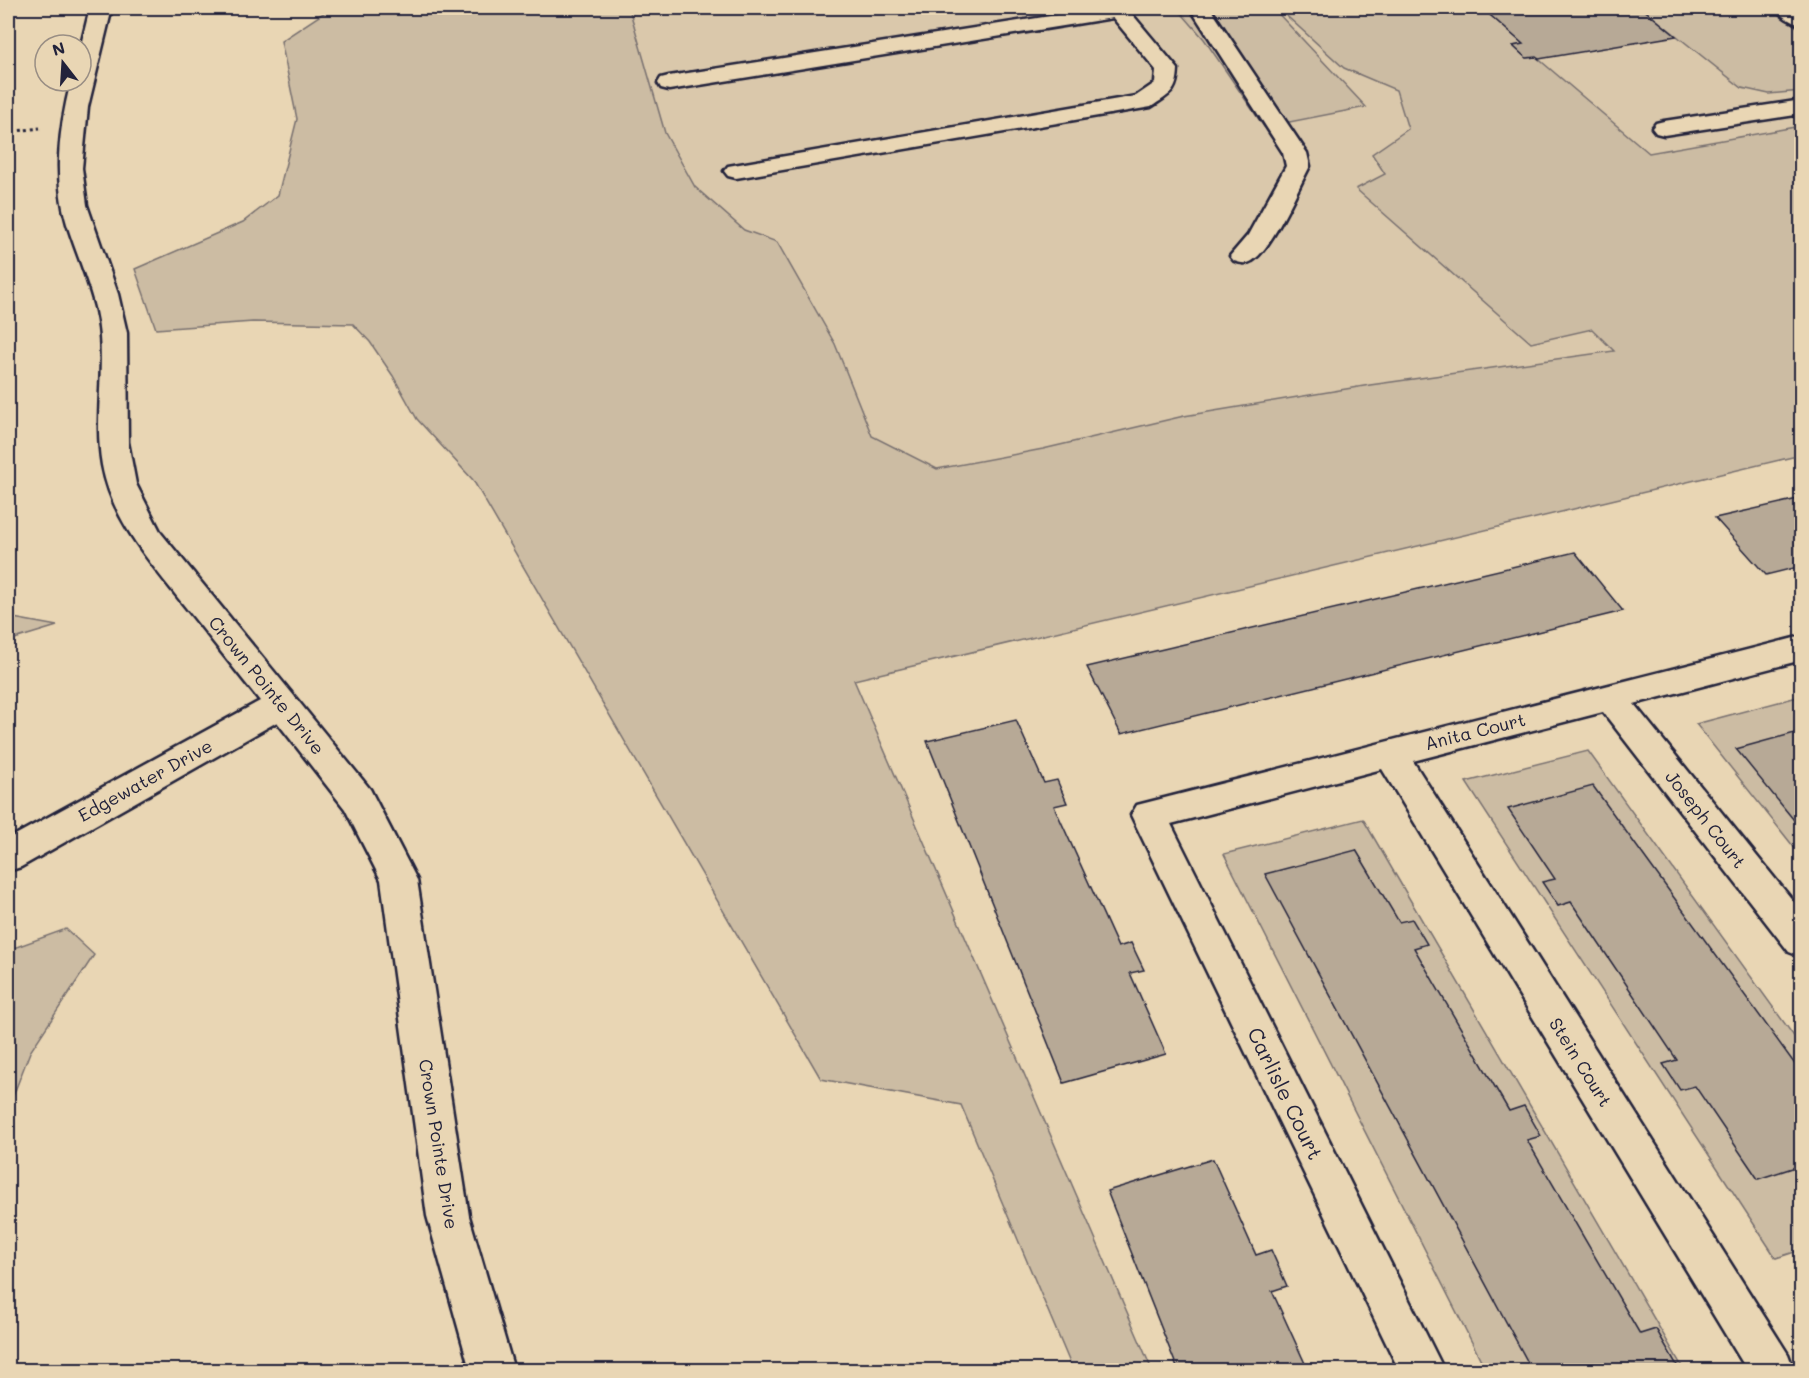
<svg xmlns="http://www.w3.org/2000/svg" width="1809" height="1378" viewBox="0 0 1809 1378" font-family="Mali,sans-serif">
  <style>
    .built { fill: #dac8ab }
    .green { fill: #ccbca3; stroke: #776f6f; stroke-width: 1.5 }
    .building { fill: #b7a996; stroke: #22223b; stroke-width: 1.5 }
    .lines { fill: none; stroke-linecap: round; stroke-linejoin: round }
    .minor-casing { stroke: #22223b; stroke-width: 5 }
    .path { stroke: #22223b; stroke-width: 3; stroke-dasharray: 3 3; stroke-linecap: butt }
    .minor { fill: #e9d6b4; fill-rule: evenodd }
    .labels { text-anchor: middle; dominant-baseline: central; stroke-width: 5; stroke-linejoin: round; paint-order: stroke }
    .street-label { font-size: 18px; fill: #22223b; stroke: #e9d6b4 }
    .near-street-label { font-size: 21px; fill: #22223b; stroke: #e9d6b4 }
  </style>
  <rect width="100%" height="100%" fill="#e9d6b4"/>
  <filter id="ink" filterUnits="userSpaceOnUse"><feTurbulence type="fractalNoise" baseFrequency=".0167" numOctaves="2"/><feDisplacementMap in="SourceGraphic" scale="12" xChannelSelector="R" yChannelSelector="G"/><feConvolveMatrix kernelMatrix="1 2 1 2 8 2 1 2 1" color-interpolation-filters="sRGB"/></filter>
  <g filter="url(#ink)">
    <!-- built -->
    <polygon class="built" points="563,8 1801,8 1801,401 769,624"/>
    <!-- green -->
    <g class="green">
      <polygon points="331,8 629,8 665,133 695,187 744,230 777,242 835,344 872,436 937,469 1043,449 1184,416 1370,385 1614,351 1592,329 1531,343 1356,189 1385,174 1372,154 1408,129 1396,90 1344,68 1278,8 1482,8 1523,44 1513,46 1526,58 1536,57 1649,153 1801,126 1801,455 854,680 1152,1370 1073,1370 961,1105 821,1079 473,480 417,419 393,376 370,342 353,324 253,322 156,329 135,269 243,222 278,195 297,119 281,41"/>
      <polygon points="1177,8 1273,8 1366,107 1264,127 1204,39"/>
      <polygon points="1642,8 1771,8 1801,30 1801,91 1769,94 1742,88"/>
      <polygon points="8,617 57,626 8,641"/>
      <polygon points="1801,696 1801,856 1696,724"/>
      <polygon points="1588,751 1801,1046 1801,1250 1776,1258 1466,782"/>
      <polygon points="1363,819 1684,1370 1486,1370 1224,854"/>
      <polygon points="66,929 94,955 30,1052 8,1109 8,950"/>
    </g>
    <!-- building -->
    <g class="building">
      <polygon points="1482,8 1642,8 1676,36 1539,59 1536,57 1526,58 1513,46 1523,44"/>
      <polygon points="1802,498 1802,566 1766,575 1715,518"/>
      <polygon points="1575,552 1623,611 1121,734 1087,667"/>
      <polygon points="1016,720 1044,783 1057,780 1067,803 1054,806 1118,947 1131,943 1144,970 1130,973 1166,1054 1064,1083 927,741"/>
      <polygon points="1802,731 1802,830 1736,749"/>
      <polygon points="1593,786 1802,1074 1802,1165 1758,1179 1695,1086 1680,1090 1663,1064 1677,1060 1571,902 1558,906 1542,882 1555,879 1508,809"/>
      <polygon points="1356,850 1399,922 1412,919 1427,944 1414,948 1509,1111 1524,1106 1541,1136 1527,1140 1640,1334 1656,1329 1678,1367 1668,1370 1532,1370 1265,874"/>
      <polygon points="1213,1159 1256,1255 1271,1250 1287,1286 1272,1291 1308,1370 1178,1370 1107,1191"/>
    </g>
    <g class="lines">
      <!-- minor casing -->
      <g class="minor-casing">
        <g id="minor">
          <path d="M 90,8 L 112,8 L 88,107 L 82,168 L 87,205 L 118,294 L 127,333 L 128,442 L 136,484 L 161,533 L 370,789 L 417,880 L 469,1216 L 514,1370 L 470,1370 L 427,1216 L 381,880 L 345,809 L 277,722 L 21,867 L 8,871 L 8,839 L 260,701 C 234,669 209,636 183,604 C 150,562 112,520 102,465 C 93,414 108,361 96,311 C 89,281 76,253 67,224 C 53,177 59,129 71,81 L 81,81 L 81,45 Z"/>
          <path d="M 1101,8 L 1127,8 L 1178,69 C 1177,93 1170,94 1151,107 L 736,178 L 728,176 L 724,171 L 728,166 L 1136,96 L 1155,83 L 1156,70 L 1113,18 L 669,90 L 661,88 L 658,83 L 661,78 L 669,76 Z"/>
          <path d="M 1190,8 L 1210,8 L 1307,153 L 1310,166 C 1298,188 1272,249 1252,261 C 1246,265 1240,263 1234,261 L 1230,256 L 1248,235 L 1286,166 L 1283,153 Z"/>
          <path d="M 1776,8 L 1802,9 L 1802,25 C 1792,23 1780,16 1776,8 Z"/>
          <polygon points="1802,100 1802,114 1664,135 1656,133 1652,128 1656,123 1664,121"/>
          <polygon points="1802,636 1802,660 1634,704 1802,912 1802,957 1789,952 1603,712 1413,761 1788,1354 1794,1370 1747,1370 1382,769 1171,824 1444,1370 1399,1370 1131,815 1137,805"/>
        </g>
      </g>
      <!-- path -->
      <polyline class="path" points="8,132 40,128"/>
      <!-- minor -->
      <use href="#minor" class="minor"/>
    </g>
  </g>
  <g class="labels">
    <!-- street labels -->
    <g class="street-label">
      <text transform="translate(267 685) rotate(51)">Crown Pointe Drive</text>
      <text transform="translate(1475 731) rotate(-14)">Anita Court</text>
      <text transform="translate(145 780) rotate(-29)">Edgewater Drive</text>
      <text transform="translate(1706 819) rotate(52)">Joseph Court</text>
      <text transform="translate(1581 1062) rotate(58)">Stein Court</text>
      <text transform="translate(439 1144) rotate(81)">Crown Pointe Drive</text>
    </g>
    <!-- near-street labels -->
    <g class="near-street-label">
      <text transform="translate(1286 1093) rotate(64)">Carlisle Court</text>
    </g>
  </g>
  <!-- margin -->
  <rect width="1809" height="1378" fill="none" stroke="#e9d6b4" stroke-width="30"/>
  <rect x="15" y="15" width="1779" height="1348" fill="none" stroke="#22223b" stroke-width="2" filter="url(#ink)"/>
  <!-- north arrow -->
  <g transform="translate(63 63) rotate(343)"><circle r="28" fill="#e9d6b4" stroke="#998e84" stroke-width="1.5"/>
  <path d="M0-4.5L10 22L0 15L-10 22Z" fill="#22223b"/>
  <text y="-9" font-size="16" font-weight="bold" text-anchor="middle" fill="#22223b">N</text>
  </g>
</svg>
